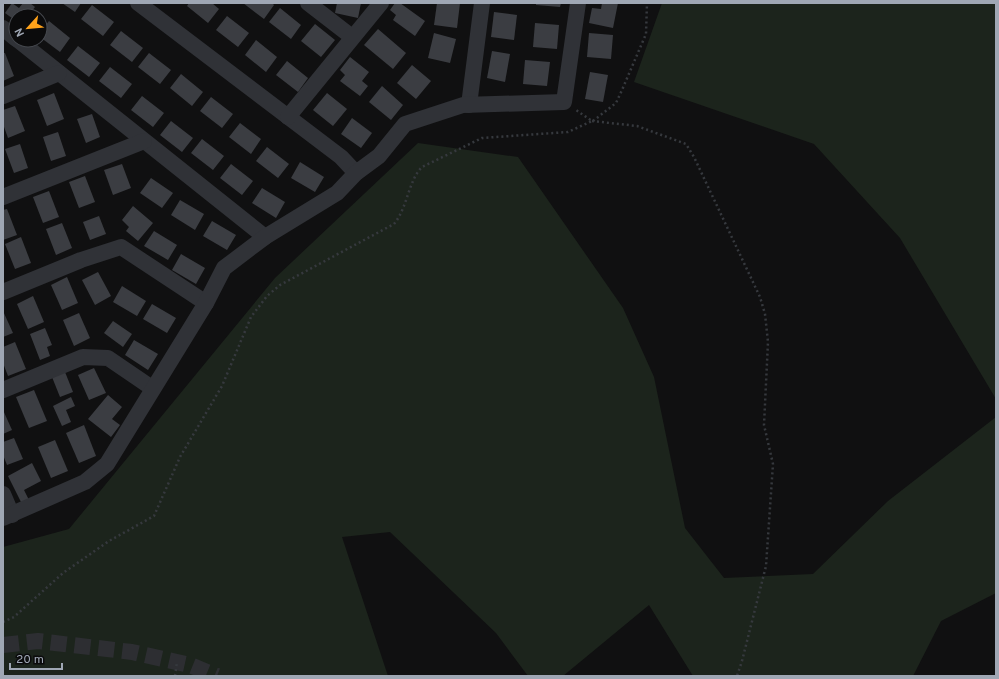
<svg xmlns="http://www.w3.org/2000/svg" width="999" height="679" viewBox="0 0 999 679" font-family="Overpass,sans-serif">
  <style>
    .green { fill: #1c241c }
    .building { fill: #3b3d42 }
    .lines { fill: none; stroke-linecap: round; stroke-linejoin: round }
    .street-tunnel { stroke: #2d2e32; stroke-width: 16; stroke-dasharray: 16 8; stroke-linecap: butt }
    .path { stroke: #36393e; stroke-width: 2.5; stroke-dasharray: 2 3; stroke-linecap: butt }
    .street { stroke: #303237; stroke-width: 16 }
  </style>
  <rect width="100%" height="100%" fill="#101011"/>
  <!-- green -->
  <g class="green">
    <polygon points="662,3 996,3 996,399 900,238 814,144 634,82"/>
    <polygon points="418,143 518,157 623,308 654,377 685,528 724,578 813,574 888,501 996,417 996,593 941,621 913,676 693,676 649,605 563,676 528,676 496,633 390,532 342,537 388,676 3,676 3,547 69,529 275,278"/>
  </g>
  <!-- building -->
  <g class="building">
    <polygon points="12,3 19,8 23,3 30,3 35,7 28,16 16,16 16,21 5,13"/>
    <polygon points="62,3 81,3 75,12"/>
    <polygon points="189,3 212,3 219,9 208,23 187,6"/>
    <polygon points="243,3 272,3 274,5 264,19"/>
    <polygon points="337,3 361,3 358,18 335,13"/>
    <polygon points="395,3 400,3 425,21 415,36 393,20 396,15 390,10"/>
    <polygon points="437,3 460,3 457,28 434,25"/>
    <polygon points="536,3 561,3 560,7 536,5"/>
    <polygon points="602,3 618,3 613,28 589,23 592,8 601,9"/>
    <polygon points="92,5 114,22 103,36 81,19"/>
    <polygon points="280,8 301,25 291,39 269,22"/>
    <polygon points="494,12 517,15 514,40 491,37"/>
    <polygon points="227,16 249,33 238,47 216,30"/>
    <polygon points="49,21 70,38 60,52 40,37 40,32"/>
    <polygon points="535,23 559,25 557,49 533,47"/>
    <polygon points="315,24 335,40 321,57 301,41"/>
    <polygon points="378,29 406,53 393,69 364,45"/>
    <polygon points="121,31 143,48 132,62 110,45"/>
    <polygon points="434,33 456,39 450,63 428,58"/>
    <polygon points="589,33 613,35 611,59 587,57"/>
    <polygon points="256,40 277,57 266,72 245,55"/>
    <polygon points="78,46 100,63 89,77 67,60"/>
    <polygon points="492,51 510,54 505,82 487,78"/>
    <polygon points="3,53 5,53 14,76 3,81"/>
    <polygon points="149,53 171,70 160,84 138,67"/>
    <polygon points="350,57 369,72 362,81 368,86 360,96 340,81 345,75 340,70"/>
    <polygon points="525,60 550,62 547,86 523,84"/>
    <polygon points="287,61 308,78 298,92 276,75"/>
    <polygon points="412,65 431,81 416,99 397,83"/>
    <polygon points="110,67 132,84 121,98 99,81"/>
    <polygon points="590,72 608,75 603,102 585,99"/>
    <polygon points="181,74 203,92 192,106 170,88"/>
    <polygon points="382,86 403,105 391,120 369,102"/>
    <polygon points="54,93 64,119 47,126 37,100"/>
    <polygon points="327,93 347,109 333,126 313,110"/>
    <polygon points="142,96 164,113 153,127 131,110"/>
    <polygon points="211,97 233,114 222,128 200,111"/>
    <polygon points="15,106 25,131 8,138 3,124 3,110"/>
    <polygon points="92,114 100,137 86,143 77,119"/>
    <polygon points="352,118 372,133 361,148 341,134"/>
    <polygon points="171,121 193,138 182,152 160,135"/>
    <polygon points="240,123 261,139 251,154 229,137"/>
    <polygon points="58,132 66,156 51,161 43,137"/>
    <polygon points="202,139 224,156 213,170 191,153"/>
    <polygon points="20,144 28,168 14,173 5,149"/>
    <polygon points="267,147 289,164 278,178 256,161"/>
    <polygon points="300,162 324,177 315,192 291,178"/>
    <polygon points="122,164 131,188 113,195 104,170"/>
    <polygon points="231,164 253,181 242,195 220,178"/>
    <polygon points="85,176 95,202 79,208 69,182"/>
    <polygon points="151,178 173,193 162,208 140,193"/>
    <polygon points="262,188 285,202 276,218 252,203"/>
    <polygon points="49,191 59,217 43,223 33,197"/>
    <polygon points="180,200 204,214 195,230 171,215"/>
    <polygon points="133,206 153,223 138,241 126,231 129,227 122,220"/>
    <polygon points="7,209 17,235 3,240 3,210"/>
    <polygon points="99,216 106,234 90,240 83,222"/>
    <polygon points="212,221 236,235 227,250 203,236"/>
    <polygon points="62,223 72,248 56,255 46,229"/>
    <polygon points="154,231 177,245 168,260 144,246"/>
    <polygon points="21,237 31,263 15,269 5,244"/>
    <polygon points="181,254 205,268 196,284 172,270"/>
    <polygon points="98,272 111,296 95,305 82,280"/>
    <polygon points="67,277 78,303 62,310 51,285"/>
    <polygon points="122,286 146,301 137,316 113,302"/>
    <polygon points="33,296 44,322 28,329 17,304"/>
    <polygon points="152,304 176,318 167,333 143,319"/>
    <polygon points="3,311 13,333 3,337"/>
    <polygon points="79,313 90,338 74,346 63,320"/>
    <polygon points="113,321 132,334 123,347 104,333"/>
    <polygon points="45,328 52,345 47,347 50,356 40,360 30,334"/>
    <polygon points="134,340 158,354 148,370 125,355"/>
    <polygon points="15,342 26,369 8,376 3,363 3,347"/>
    <polygon points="94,368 106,393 89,400 78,375"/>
    <polygon points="65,372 73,392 60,397 52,377"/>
    <polygon points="34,390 47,421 29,428 16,397"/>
    <polygon points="108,395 122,407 112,419 120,425 111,437 88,419"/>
    <polygon points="71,397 75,406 66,410 71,422 62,426 53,406"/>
    <polygon points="3,410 12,430 3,434"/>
    <polygon points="84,425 96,456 79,463 66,433"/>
    <polygon points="14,438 23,459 7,465 3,455 3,442"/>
    <polygon points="55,440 68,471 51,478 38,447"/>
    <polygon points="32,463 41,481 24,490 29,500 22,504 8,476"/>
  </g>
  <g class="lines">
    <!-- street-tunnel -->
    <polyline class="street-tunnel" points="3,645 38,641 132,652 190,665 217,676"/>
    <!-- path -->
    <g class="path">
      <polyline points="592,121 637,126 686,144 694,157 760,297 765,314 768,342 764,425 773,464 766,566 742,661 737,676"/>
      <polyline points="593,121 616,103 622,90 646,34 647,3"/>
      <path d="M 3,622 L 14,617 L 63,573 L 109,541 L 154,516 L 180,457 L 222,386 L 251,317 L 267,296 L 280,285 L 394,224 C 408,207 408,181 422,167 L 482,138 L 568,132 L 592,121 L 576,110"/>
      <polyline points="175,676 177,662"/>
    </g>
    <!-- street -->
    <g class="street">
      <polyline points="138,3 341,157 356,173"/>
      <polyline points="308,3 352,37"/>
      <polyline points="3,28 16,39"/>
      <polyline points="18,40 265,237"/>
      <polyline points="3,96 59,73"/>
      <polyline points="469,105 482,3"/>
      <polyline points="288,117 381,3"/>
      <polyline points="3,197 144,141"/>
      <polyline points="3,292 81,260 121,247 206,303"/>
      <polyline points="3,390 83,357 108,358 152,388"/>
      <polyline points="3,494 12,515"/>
      <polyline points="3,518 85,482 107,464 206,303 224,268 265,237 337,193 356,173 379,156 405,124 463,105 564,102 578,3"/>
    </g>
  </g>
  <!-- border -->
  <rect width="999" height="679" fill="none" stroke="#9fa7b4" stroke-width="8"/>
  <!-- north arrow -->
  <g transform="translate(28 28) rotate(243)"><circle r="19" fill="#0b0b0c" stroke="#46494f"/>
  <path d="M0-3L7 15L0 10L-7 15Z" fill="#ffa21a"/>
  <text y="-6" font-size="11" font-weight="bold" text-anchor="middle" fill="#9fa7b4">N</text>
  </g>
  <!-- scale -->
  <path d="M10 663v6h52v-6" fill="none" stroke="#9fa7b4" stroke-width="2"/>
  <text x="16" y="663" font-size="12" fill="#9fa7b4" stroke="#0b0b0c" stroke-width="3" paint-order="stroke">20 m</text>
</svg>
